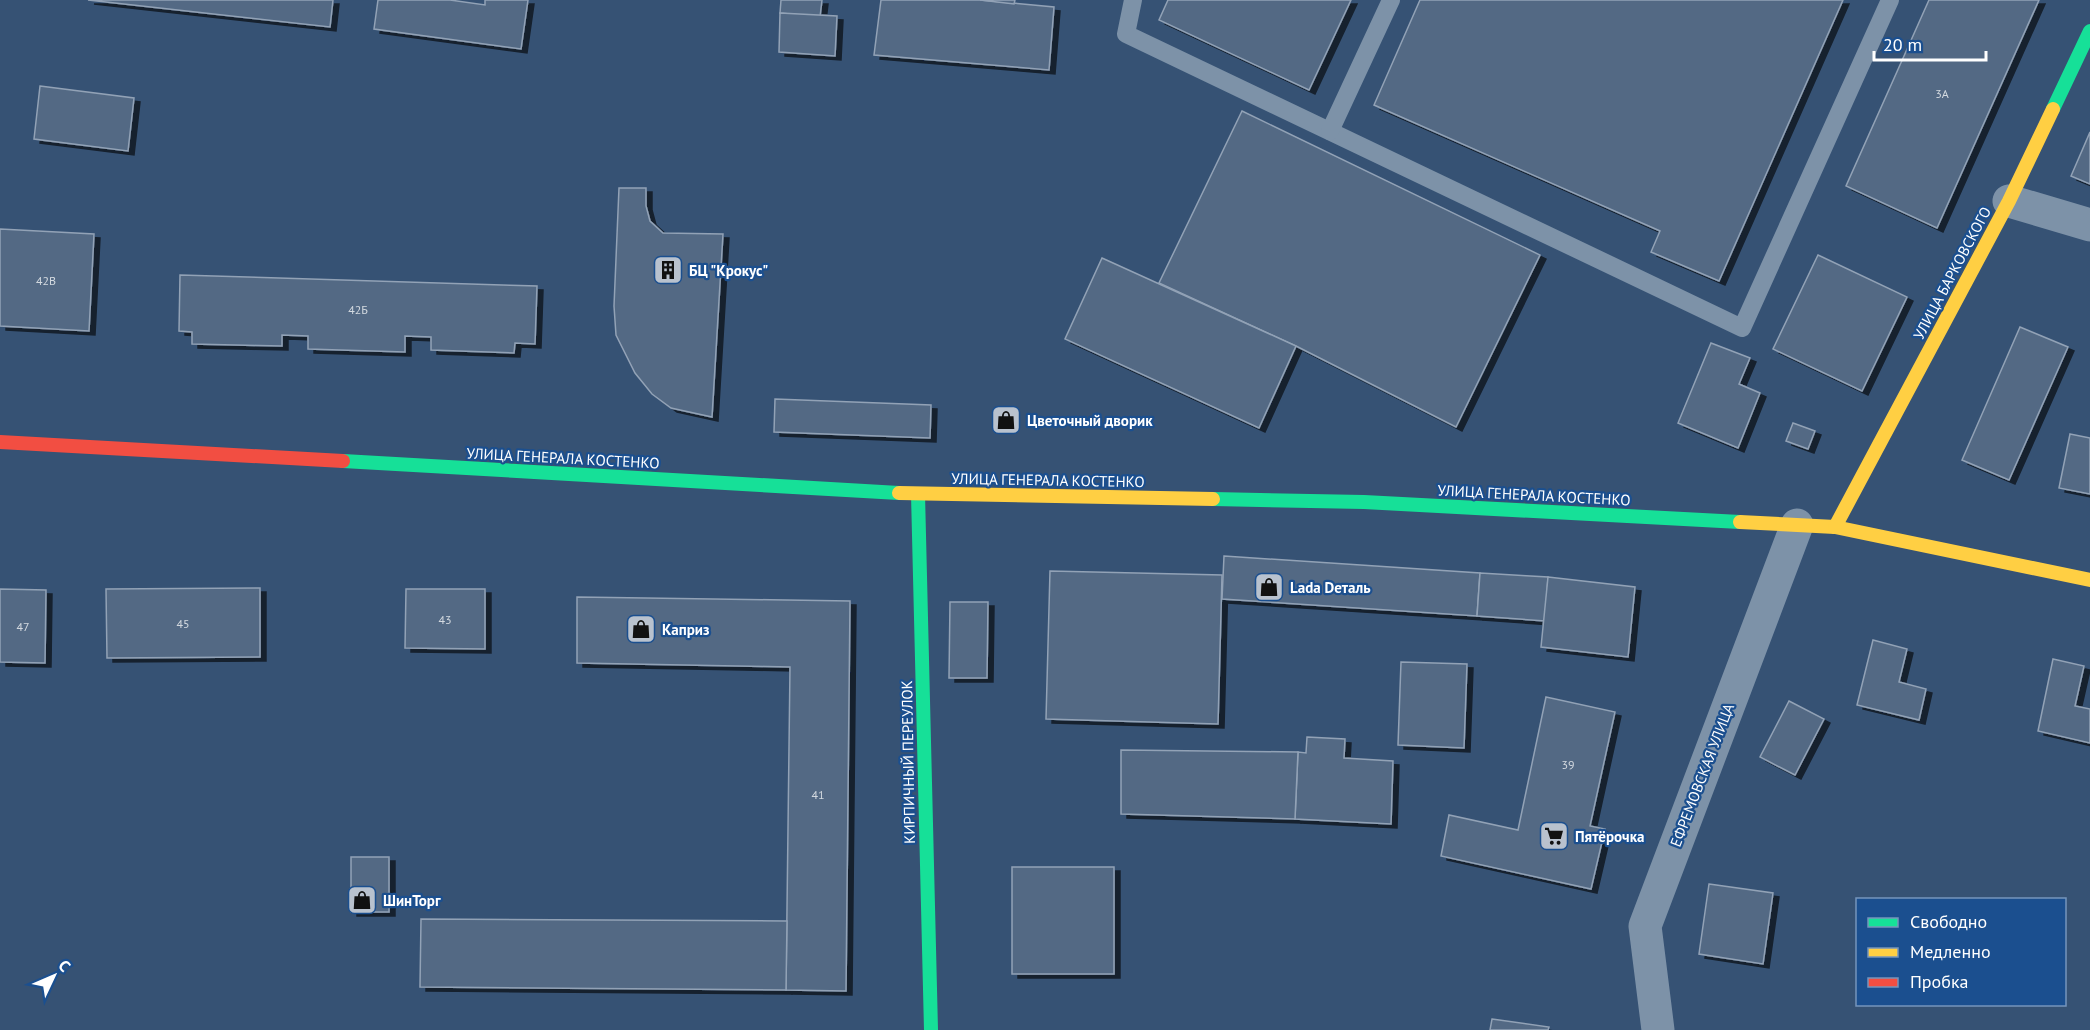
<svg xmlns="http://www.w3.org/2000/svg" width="2090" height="1030" viewBox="0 0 2090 1030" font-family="'PT Sans',sans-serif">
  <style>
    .building { fill: #526984; stroke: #92a2b6; stroke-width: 1.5; filter: url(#shadow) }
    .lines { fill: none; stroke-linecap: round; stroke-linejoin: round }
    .lane { stroke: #7d92a8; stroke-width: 18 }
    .street { stroke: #7d92a8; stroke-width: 33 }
    .fast { stroke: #16e098; stroke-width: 14 }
    .slow { stroke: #ffcf43; stroke-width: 14 }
    .jam { stroke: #f24e42; stroke-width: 14 }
    .labels { text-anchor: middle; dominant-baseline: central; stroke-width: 4.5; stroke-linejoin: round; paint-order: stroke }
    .number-label { font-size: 12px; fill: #d4dae0 }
    .poi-label { font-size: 15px; font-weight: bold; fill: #fff; stroke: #1b4f8f; text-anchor: start }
    .street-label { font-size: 15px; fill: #fff; stroke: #1b4f8f }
  </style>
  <defs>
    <filter id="shadow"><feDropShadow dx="6" dy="4" stdDeviation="0" flood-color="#0009"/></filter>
  </defs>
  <rect width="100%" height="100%" fill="#365274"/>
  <!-- building -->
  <g class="building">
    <polygon points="88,0 333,0 330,27"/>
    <polygon points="378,0 450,0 485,5 485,0 528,0 521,49 374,29"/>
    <polygon points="781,0 822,0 820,17 780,13"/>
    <polygon points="881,0 980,0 1054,7 1049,70 874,55"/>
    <polygon points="980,0 1015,0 1014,4"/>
    <polygon points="1168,0 1351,0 1309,90 1159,20"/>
    <polygon points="1420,0 1843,0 1719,281 1651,252 1660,231 1374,105"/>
    <polygon points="1929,0 2039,0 1937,228 1846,186"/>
    <polygon points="780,13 837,16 835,56 779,52"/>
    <polygon points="40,86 134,98 128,151 34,139"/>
    <polygon points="1242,111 1540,255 1456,427 1296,346 1159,283"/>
    <polygon points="2090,132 2090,184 2071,176"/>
    <polygon points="619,188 646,188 646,206 650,221 663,233 723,234 712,417 671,408 652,394 635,373 616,335 614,306"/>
    <polygon points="0,229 94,234 89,331 0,326"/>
    <polygon points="1818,255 1907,297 1862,391 1773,349"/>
    <polygon points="1102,258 1296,346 1259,428 1065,339"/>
    <polygon points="180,275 537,286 535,344 515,343 514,353 431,350 431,337 405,336 405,352 308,349 308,336 282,335 282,346 192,344 192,332 179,331"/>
    <polygon points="2020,327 2068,347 2009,480 1962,460"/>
    <polygon points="1711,343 1750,358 1739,384 1760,393 1738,448 1678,423"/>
    <polygon points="775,399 931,405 930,438 774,432"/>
    <polygon points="1793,423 1815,431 1808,449 1786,441"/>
    <polygon points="2070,434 2090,438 2090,494 2059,488"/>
    <polygon points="1224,556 1480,573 1477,616 1222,599"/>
    <polygon points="1050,571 1222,575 1218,724 1046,719"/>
    <polygon points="1480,573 1548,577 1545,621 1477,616"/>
    <polygon points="1548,577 1635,587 1628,657 1541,647"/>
    <polygon points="260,588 260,657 107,658 106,589"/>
    <polygon points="0,589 46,590 45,663 0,662"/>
    <polygon points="406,589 485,589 485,649 405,648"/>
    <polygon points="577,597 850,601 846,991 786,990 790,667 577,663"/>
    <polygon points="950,602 988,602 987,678 949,678"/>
    <polygon points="1873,640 1907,649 1899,682 1926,689 1919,720 1857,705"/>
    <polygon points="2053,659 2084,666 2075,706 2090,709 2090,743 2038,731"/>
    <polygon points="1401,662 1467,664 1464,748 1398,745"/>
    <polygon points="1546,697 1615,712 1590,826 1605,829 1591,889 1441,856 1449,815 1518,830"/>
    <polygon points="1789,701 1824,719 1795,775 1760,757"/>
    <polygon points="1307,737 1345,739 1344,758 1393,761 1391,824 1295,819 1298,752 1306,753"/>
    <polygon points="1121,750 1298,752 1295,819 1121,814"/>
    <rect x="351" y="857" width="38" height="55"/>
    <rect x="1012" y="867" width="102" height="107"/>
    <polygon points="1709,884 1773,893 1763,964 1699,954"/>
    <polygon points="421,919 787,921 786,990 420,987"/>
    <polygon points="1492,1019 1549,1027 1548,1030 1490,1030"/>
  </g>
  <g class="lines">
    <!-- lane -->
    <g class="lane">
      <polyline points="1133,0 1126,34 1742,328 1890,0"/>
      <polyline points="1330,131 1391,0"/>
    </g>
    <!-- street -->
    <g class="street">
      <polyline points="2009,201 2090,225"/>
      <polyline points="1658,1030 1645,926 1797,525"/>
    </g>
    <!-- fast -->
    <g class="fast">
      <polyline points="2053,109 2090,31"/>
      <polyline points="343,461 899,493"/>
      <polyline points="918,494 931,1030"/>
      <polyline points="1213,499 1364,502 1740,522"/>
    </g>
    <!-- slow -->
    <g class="slow">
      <polyline points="899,493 1213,499"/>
      <polyline points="1740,522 1835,527 2090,580"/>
      <polyline points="1835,527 2009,201 2053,109"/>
    </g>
    <!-- jam -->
    <polyline class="jam" points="0,442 343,461"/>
  </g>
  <!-- icons -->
  <defs>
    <g id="building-square" transform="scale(1.5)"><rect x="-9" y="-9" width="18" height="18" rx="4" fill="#b9c2ce" stroke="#1b4f8f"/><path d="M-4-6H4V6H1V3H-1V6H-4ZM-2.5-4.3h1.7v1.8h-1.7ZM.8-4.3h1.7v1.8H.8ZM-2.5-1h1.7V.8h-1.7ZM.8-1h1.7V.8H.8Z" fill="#111"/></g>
    <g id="shop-square" transform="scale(1.5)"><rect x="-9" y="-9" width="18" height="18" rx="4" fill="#b9c2ce" stroke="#1b4f8f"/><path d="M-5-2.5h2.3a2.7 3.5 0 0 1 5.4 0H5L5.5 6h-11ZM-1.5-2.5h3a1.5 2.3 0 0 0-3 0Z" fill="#111"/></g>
    <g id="supermarket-square" transform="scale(1.5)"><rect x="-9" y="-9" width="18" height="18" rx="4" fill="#b9c2ce" stroke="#1b4f8f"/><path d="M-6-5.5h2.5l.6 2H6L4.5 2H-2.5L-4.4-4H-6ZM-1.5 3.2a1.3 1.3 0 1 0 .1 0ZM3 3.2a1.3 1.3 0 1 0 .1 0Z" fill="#111"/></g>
  </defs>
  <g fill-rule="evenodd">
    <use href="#building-square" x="668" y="270"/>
    <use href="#shop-square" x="1006" y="420"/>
    <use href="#shop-square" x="1269" y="587"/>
    <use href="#shop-square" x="641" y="629"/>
    <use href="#supermarket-square" x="1554" y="836"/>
    <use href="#shop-square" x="362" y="900"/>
  </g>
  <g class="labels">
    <!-- number labels -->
    <g class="number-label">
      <text x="1942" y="93">3А</text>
      <text x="46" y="280">42В</text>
      <text x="358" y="309">42Б</text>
      <text x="445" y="619">43</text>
      <text x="183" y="623">45</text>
      <text x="23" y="626">47</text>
      <text x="1568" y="764">39</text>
      <text x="818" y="794">41</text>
    </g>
    <!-- poi labels -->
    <g class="poi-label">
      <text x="689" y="270">БЦ "Крокус"</text>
      <text x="1027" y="420">Цветочный дворик</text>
      <text x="1290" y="587">Lada Dеталь</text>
      <text x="662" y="629">Каприз</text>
      <text x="1575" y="836">Пятёрочка</text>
      <text x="383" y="900">ШинТорг</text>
    </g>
    <!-- street labels -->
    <g class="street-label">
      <text transform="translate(1952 273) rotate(-62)">УЛИЦА БАРКОВСКОГО</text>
      <text transform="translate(563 458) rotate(3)">УЛИЦА ГЕНЕРАЛА КОСТЕНКО</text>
      <text transform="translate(1048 480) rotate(1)">УЛИЦА ГЕНЕРАЛА КОСТЕНКО</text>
      <text transform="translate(1534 495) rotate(3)">УЛИЦА ГЕНЕРАЛА КОСТЕНКО</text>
      <text transform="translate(908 762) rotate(-91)">КИРПИЧНЫЙ ПЕРЕУЛОК</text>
      <text transform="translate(1702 775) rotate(-69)">ЕФРЕМОВСКАЯ УЛИЦА</text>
    </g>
  </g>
  <!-- legend -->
  <rect x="1856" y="898" width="210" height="108" fill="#1b4f8f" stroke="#7695bc" stroke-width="1.5"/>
  <rect x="1868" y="918" width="30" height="9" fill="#16e098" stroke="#7695bc" stroke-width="1.5"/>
  <text x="1910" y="928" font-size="18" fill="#ffffff">Свободно</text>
  <rect x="1868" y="948" width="30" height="9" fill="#ffcf43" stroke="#7695bc" stroke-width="1.5"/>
  <text x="1910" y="958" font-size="18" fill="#ffffff">Медленно</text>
  <rect x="1868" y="978" width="30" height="9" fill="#f24e42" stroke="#7695bc" stroke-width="1.5"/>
  <text x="1910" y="988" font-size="18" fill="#ffffff">Пробка</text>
  <!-- north arrow -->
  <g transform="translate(54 976) rotate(46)" stroke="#1b4f8f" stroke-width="4.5" paint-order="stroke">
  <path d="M0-4.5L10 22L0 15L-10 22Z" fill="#ffffff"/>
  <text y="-9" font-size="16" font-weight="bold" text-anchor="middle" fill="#ffffff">С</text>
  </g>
  <!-- scale -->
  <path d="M1874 51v9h112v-9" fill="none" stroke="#ffffff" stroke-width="3"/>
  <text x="1883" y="51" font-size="18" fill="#ffffff" stroke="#1b4f8f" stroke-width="4.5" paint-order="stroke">20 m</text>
</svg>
